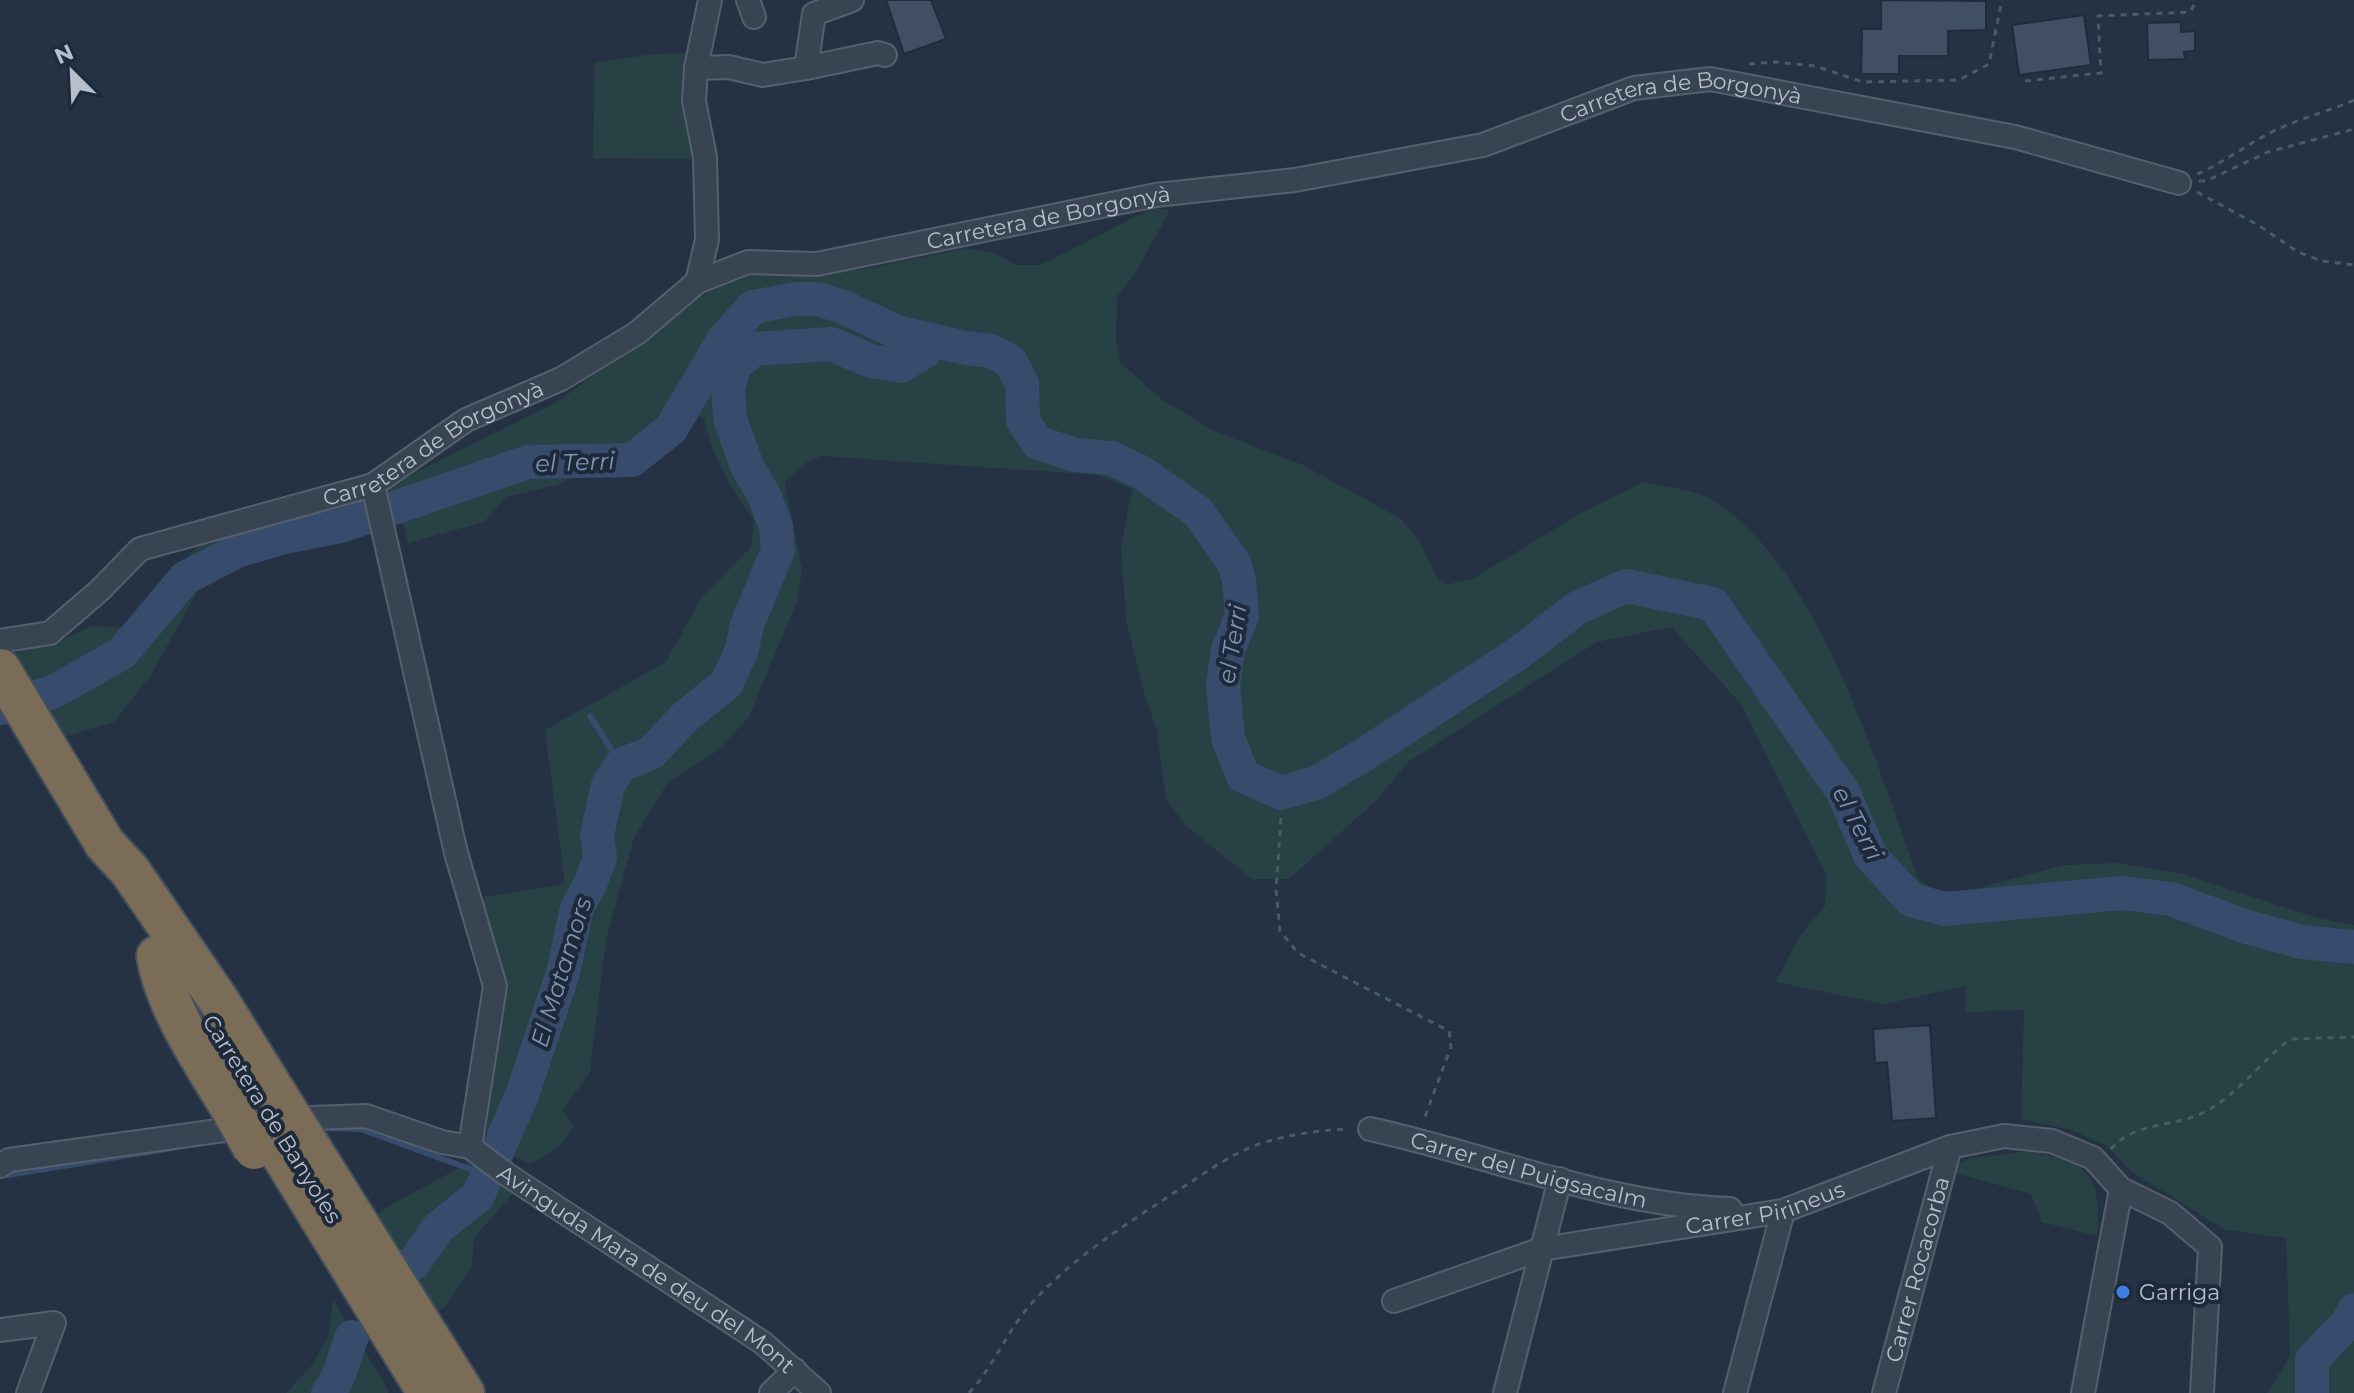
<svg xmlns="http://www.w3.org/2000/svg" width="2354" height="1393" viewBox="0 0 2354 1393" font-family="Montserrat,sans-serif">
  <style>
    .green { fill: #274145 }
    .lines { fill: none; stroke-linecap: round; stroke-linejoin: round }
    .stream { stroke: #374c6c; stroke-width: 6 }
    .river { stroke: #374c6c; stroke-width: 34 }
    .building { fill: #414f64; stroke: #202b3b; stroke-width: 2 }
    .street-casing { stroke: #555f6d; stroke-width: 26 }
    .highway-casing { stroke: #444f5e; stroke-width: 44 }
    .path { stroke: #455e61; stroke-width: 3; stroke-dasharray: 6 6; stroke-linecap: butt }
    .street { stroke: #394453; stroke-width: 22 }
    .highway { stroke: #7a6c56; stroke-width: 40 }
    .highway-bridge-casing { stroke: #444f5e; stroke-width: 44; stroke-linecap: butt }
    .highway-bridge { stroke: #7a6c56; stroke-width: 40 }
    .shop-dot { fill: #3f7fe0; stroke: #1e2939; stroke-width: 3 }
    .labels { text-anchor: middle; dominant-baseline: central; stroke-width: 8; stroke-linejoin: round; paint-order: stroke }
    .street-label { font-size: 22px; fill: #b7bfcd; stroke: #1e2939 }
    .poi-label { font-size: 22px; fill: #b7bfcd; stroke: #1e2939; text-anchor: start }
    .water-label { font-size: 24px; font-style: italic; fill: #7c94b6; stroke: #1e2939 }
  </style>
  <rect width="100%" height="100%" fill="#253244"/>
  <!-- green -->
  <g class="green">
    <path d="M 692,52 C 687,73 682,93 685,115 C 688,130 694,143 694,159 L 593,158 L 595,63 L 646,55 Z"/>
    <path d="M 1153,208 L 1170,210 L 1136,272 L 1117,297 L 1116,341 L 1121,363 L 1161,399 L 1214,431 L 1303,465 L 1401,519 L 1420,541 L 1437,578 L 1445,585 L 1472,579 L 1581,513 L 1644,482 C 1665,487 1696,489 1714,501 C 1822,571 1875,764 1919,880 L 1940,893 L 1975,889 L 2064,865 L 2116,863 L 2184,874 L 2317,918 L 2354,925 L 2354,1393 L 2267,1393 L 2290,1356 L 2286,1238 L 2225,1230 L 2132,1172 L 2107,1146 L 2071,1130 L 2021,1119 L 2024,1010 L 1965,1012 L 1965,986 L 1885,1004 L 1776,982 L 1798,938 L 1825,906 L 1827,876 L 1741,704 L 1671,627 L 1597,642 L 1408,762 L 1377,800 L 1289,879 L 1252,879 L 1185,825 L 1166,799 L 1157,732 L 1142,686 L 1126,620 L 1121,546 L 1132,489 L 1098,475 L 821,456 L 806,462 L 785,482 L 802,571 L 797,601 L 749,717 L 717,751 L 668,782 L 634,838 L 606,940 L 590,1072 L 563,1110 L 573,1126 C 565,1146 548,1154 531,1164 L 498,1148 L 482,1125 L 486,1094 L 504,1011 L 501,983 L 476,898 L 565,884 L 545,730 L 666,662 L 701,598 L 751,547 L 754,520 C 728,483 714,462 704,418 L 692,412 L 630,462 L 591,469 L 557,485 L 506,497 L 484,522 L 408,543 L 402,518 L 271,549 L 197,592 L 151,675 L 114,722 L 59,738 L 8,655 L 59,642 L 90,626 L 124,628 L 201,542 L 367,496 L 556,403 L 697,298 L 723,283 L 758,273 L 860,270 L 966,248 L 994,253 L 1016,265 L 1041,265 Z"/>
    <path d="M 2027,1151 C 2086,1160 2103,1174 2097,1236 L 2042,1222 L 2031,1194 L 1955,1173 L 1956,1166 L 1969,1159 Z"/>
    <path d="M 469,1162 L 518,1188 L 474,1238 L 472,1266 L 445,1307 L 435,1313 L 374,1217 C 403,1195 438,1181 469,1162 Z"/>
    <polygon points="333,1299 389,1391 388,1393 286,1393 310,1368 329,1336"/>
  </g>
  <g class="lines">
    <!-- stream -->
    <g class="stream">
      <polyline points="483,468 492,475"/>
      <polyline points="590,716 621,765"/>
      <polyline points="324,1128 361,1129 470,1169 486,1178"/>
      <polyline points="8,1175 178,1147"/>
    </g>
    <!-- river -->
    <g class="river">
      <polyline points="0,708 53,692 122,653 185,578 237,551 284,537 341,526 528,462 632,460 671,429 724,339 753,307 796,299 818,299 843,307 897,332 966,348 991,351 1010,361 1022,383 1023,421 1038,443 1076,455 1111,458 1141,472 1198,512 1234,563 1239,581 1242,616 1228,650 1223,684 1228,738 1243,776 1281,793 1316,783 1362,756 1517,654 1577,608 1626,586 1713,604 1843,792 1870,855 1911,900 1945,909 2122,893 2171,899 2247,927 2302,942 2354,947"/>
      <polyline points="413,1264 438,1228 478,1196 522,1095 563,973 577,908 590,884 600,858 597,835 608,785 621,765 651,753 685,717 727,683 742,649 747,625 778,550 776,527 764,495 747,466 730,419 728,389 734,366 754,349 831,344 871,361 901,366 924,352 933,340"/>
      <path d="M 328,1393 C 342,1376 343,1357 352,1337"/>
      <polyline points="2312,1393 2312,1360 2348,1322 2354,1310"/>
    </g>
  </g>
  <!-- building -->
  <g class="building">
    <polygon points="886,0 931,0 946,39 904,54"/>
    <polygon points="1881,0 1986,1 1986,30 1948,31 1948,56 1899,56 1899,74 1861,74 1862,29 1881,29"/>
    <polygon points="2084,15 2091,65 2019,75 2012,25"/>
    <polygon points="2181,22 2181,32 2195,31 2195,51 2184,52 2185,59 2148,60 2147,23"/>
    <polygon points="1930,1025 1936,1118 1892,1121 1887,1062 1875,1063 1873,1029"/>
  </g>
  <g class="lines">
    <!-- street casing -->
    <g class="street-casing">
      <g id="street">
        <polyline points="748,0 754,17"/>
        <polyline points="696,68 729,67 763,75 806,68 814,14 852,0"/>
        <polyline points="806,68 878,53 885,55"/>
        <polyline points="697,282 707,240 705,157 694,101 696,68 710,0"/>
        <polyline points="373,485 456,853 495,986 470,1147"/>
        <path id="s1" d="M 0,641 L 50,633 L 100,590 L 140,549 L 373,485 L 466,420 L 561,379 L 637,333 L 697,282 L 748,262 L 817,264 L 1156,195 L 1295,180 L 1483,145 L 1634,88 L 1710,79 L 2015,137 L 2179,183"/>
        <path id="s2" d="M 1370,1129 C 1489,1155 1607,1205 1730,1209"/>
        <path id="s3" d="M 0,1166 L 9,1160 L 310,1118 L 366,1116 L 442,1142 L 470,1147 L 506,1174 L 763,1343 L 819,1393"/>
        <path id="s4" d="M 1394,1301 L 1542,1249 L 1783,1211 L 1950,1147 L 2004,1136 L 2052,1141 L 2093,1158 L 2121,1189 L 2170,1213 L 2210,1247 L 2202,1393"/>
        <polyline points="0,1330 54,1323 28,1393"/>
        <polyline points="771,1393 795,1370"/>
        <polyline points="1505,1393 1560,1179"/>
        <polyline points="1735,1393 1783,1211"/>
        <path id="s5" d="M 1884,1393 L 1950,1147"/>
        <polyline points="2083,1393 2121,1189"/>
      </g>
    </g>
    <!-- highway casing -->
    <g class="highway-casing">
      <g id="highway">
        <polyline points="0,669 105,844 130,871 219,1001 284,1106"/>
        <path d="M 157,956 C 165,1008 206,1066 233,1112"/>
        <polyline points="307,1142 464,1393"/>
        <polyline points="276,1146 428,1393"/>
      </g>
    </g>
    <!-- path -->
    <g class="path">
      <polyline points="1749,64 1776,62 1815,66 1863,82 1959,80 1989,64 2002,0"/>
      <polyline points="2025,81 2101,73 2098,16 2190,12 2197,0"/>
      <path d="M 2197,174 C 2226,162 2249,142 2278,129 C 2302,118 2329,111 2354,100"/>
      <polyline points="2199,181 2206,181 2268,152 2354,129"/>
      <polyline points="2197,192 2258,225 2298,252 2322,261 2354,265"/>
      <polyline points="1281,818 1276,889 1280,931 1298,953 1449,1031 1451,1047 1423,1122"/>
      <path d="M 2111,1149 C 2133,1123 2169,1127 2198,1115 C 2232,1101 2257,1066 2285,1043 L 2293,1039 L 2354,1037"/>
      <path d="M 969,1393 C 994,1366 1007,1331 1031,1304 C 1073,1257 1128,1223 1180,1189 C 1205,1173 1231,1154 1259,1144 C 1287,1135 1319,1130 1349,1129"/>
    </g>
    <!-- street -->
    <use href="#street" class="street"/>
    <!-- highway -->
    <use href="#highway" class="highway"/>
    <!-- highway-bridge casing -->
    <g class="highway-bridge-casing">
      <g id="highway-bridge">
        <polyline points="284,1106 307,1142"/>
        <polyline points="233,1112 254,1149"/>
      </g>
    </g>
    <!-- highway-bridge -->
    <use href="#highway-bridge" class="highway-bridge"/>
  </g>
  <!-- markers -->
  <circle class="shop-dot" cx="2123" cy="1292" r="8"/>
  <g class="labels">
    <!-- street labels -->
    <g class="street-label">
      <text stroke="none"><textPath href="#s1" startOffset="1808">Carretera de Borgonyà</textPath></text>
      <text stroke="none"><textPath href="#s1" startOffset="1160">Carretera de Borgonyà</textPath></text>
      <text stroke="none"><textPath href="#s1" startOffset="488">Carretera de Borgonyà</textPath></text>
      <text transform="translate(272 1119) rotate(58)">Carretera de Banyoles</text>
      <text stroke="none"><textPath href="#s2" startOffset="164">Carrer del Puigsacalm</textPath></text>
      <text stroke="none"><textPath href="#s4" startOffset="384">Carrer Pirineus</textPath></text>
      <text stroke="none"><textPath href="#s3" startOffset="694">Avinguda Mara de deu del Mont</textPath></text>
      <text stroke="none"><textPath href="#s5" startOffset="128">Carrer Rocacorba</textPath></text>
    </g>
    <!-- poi labels -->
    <g class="poi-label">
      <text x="2139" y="1292">Garriga</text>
    </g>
    <!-- water labels -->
    <g class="water-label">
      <text transform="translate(575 462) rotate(-2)">el Terri</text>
      <text transform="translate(1232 644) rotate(-81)">el Terri</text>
      <text transform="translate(1858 823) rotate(62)">el Terri</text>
      <text transform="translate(561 972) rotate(-73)">El Matamors</text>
    </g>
  </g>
  <!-- north arrow -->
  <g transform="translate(72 72) rotate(336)" stroke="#1e2939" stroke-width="6" paint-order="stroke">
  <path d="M0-6L14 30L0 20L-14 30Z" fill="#b7bfcd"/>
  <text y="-12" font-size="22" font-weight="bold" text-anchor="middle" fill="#b7bfcd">N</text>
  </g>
</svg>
